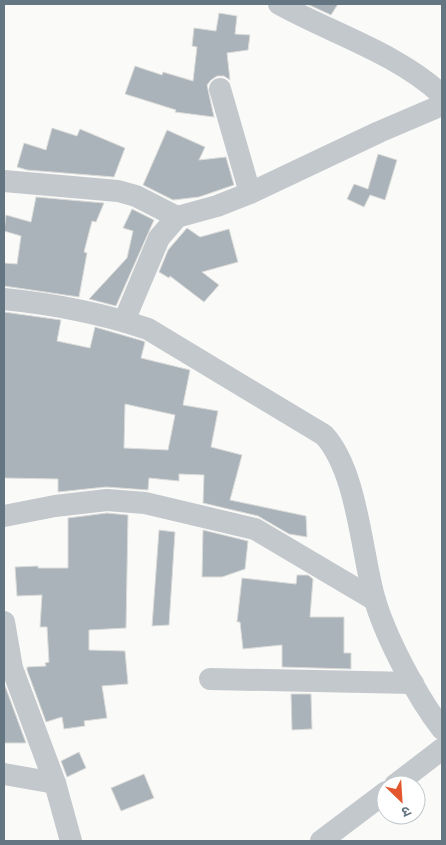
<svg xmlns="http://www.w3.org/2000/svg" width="446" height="845" viewBox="0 0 446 845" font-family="Inter,'Noto Sans Devanagari',sans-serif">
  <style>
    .building { fill: #aab3b9; stroke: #dcdcda; fill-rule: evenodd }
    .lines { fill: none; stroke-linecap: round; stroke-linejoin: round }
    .minor { stroke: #c3c8cc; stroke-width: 22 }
  </style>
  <rect width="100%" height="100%" fill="#fafaf8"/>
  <!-- building -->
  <g class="building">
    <polygon points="307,4 338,4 331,15"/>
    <polygon points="219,13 237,16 235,34 250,35 248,50 227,53 230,80 224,76 217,76 211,80 207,85 214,117 175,112 176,110 125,94 135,66 162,75 163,72 193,81 197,47 192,46 194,28 216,31"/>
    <polygon points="52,128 77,136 80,129 125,148 114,177 27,170 17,167 24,143 46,150"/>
    <polygon points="167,130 205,147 199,160 226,157 234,185 199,197 173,200 143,185"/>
    <polygon points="378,154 397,160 385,200 370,195 364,207 347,199 354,184 368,189"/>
    <polygon points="36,197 104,203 96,222 92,221 84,252 87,253 79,297 4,286 4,263 17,264 21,236 4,231 6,215 31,222"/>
    <polygon points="132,209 154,220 116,306 89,299 127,258 133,231 123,228"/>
    <polygon points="187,228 200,237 229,229 238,262 202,272 219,285 204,302 170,276 169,278 159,272 168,250"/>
    <path d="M 4,312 L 61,320 L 57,341 L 90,348 L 95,327 L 143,341 L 145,342 L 141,358 L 190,370 L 183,405 L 218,411 L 211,447 L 242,455 L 230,500 L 306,516 L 307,537 L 289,534 L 258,516 L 203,503 L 204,475 L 179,474 L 179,481 L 149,478 L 148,490 L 106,487 L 58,492 L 58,479 L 4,478 ZM 125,404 L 175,415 L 168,450 L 124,448 Z"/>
    <polygon points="107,513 128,515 126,628 89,630 89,650 125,651 128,684 102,686 107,718 84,721 85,726 64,729 62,717 46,722 27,670 27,667 46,666 45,663 49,662 47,627 40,627 42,595 17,596 15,567 38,566 38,568 68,568 68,518"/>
    <polygon points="159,530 175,532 169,625 152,626"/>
    <polygon points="203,530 248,541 245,569 222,577 202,577"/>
    <polygon points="297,575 308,575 313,579 310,617 344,617 344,653 351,653 351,669 282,667 282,645 243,649 240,622 237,622 242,578 296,584"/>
    <polygon points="4,683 26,743 4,743"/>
    <polygon points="291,694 311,694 312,729 292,730"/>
    <polygon points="79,752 86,768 67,777 61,761"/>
    <polygon points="144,774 154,798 121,811 111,788"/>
  </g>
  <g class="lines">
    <!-- minor -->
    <g class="minor">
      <path d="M 279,4 C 333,34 397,53 442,95"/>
      <polyline points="220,89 250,193"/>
      <polyline points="4,181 118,191 136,196 177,217"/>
      <path d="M 4,299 C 53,304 101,313 148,329 L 324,435 C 357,471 361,549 374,597 C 385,636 417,697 442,729"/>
      <polyline points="124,321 159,238 177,217 217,206 250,193 379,132 442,105"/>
      <polyline points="4,516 55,506 107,500 145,503 255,529 375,600"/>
      <polyline points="4,622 12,668 55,783 71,841"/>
      <polyline points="210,679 413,683"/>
      <polyline points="4,774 55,783"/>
      <polyline points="395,785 442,749"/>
      <polyline points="321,841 386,792"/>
    </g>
  </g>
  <!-- border -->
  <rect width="446" height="845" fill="none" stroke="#657683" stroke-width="10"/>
  <!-- north arrow -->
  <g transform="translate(401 800) rotate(155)"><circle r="24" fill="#ffffff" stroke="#c1c8cd"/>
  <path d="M0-4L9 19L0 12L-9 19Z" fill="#e4572e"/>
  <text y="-8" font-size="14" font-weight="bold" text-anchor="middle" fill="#657683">उ</text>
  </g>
</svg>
